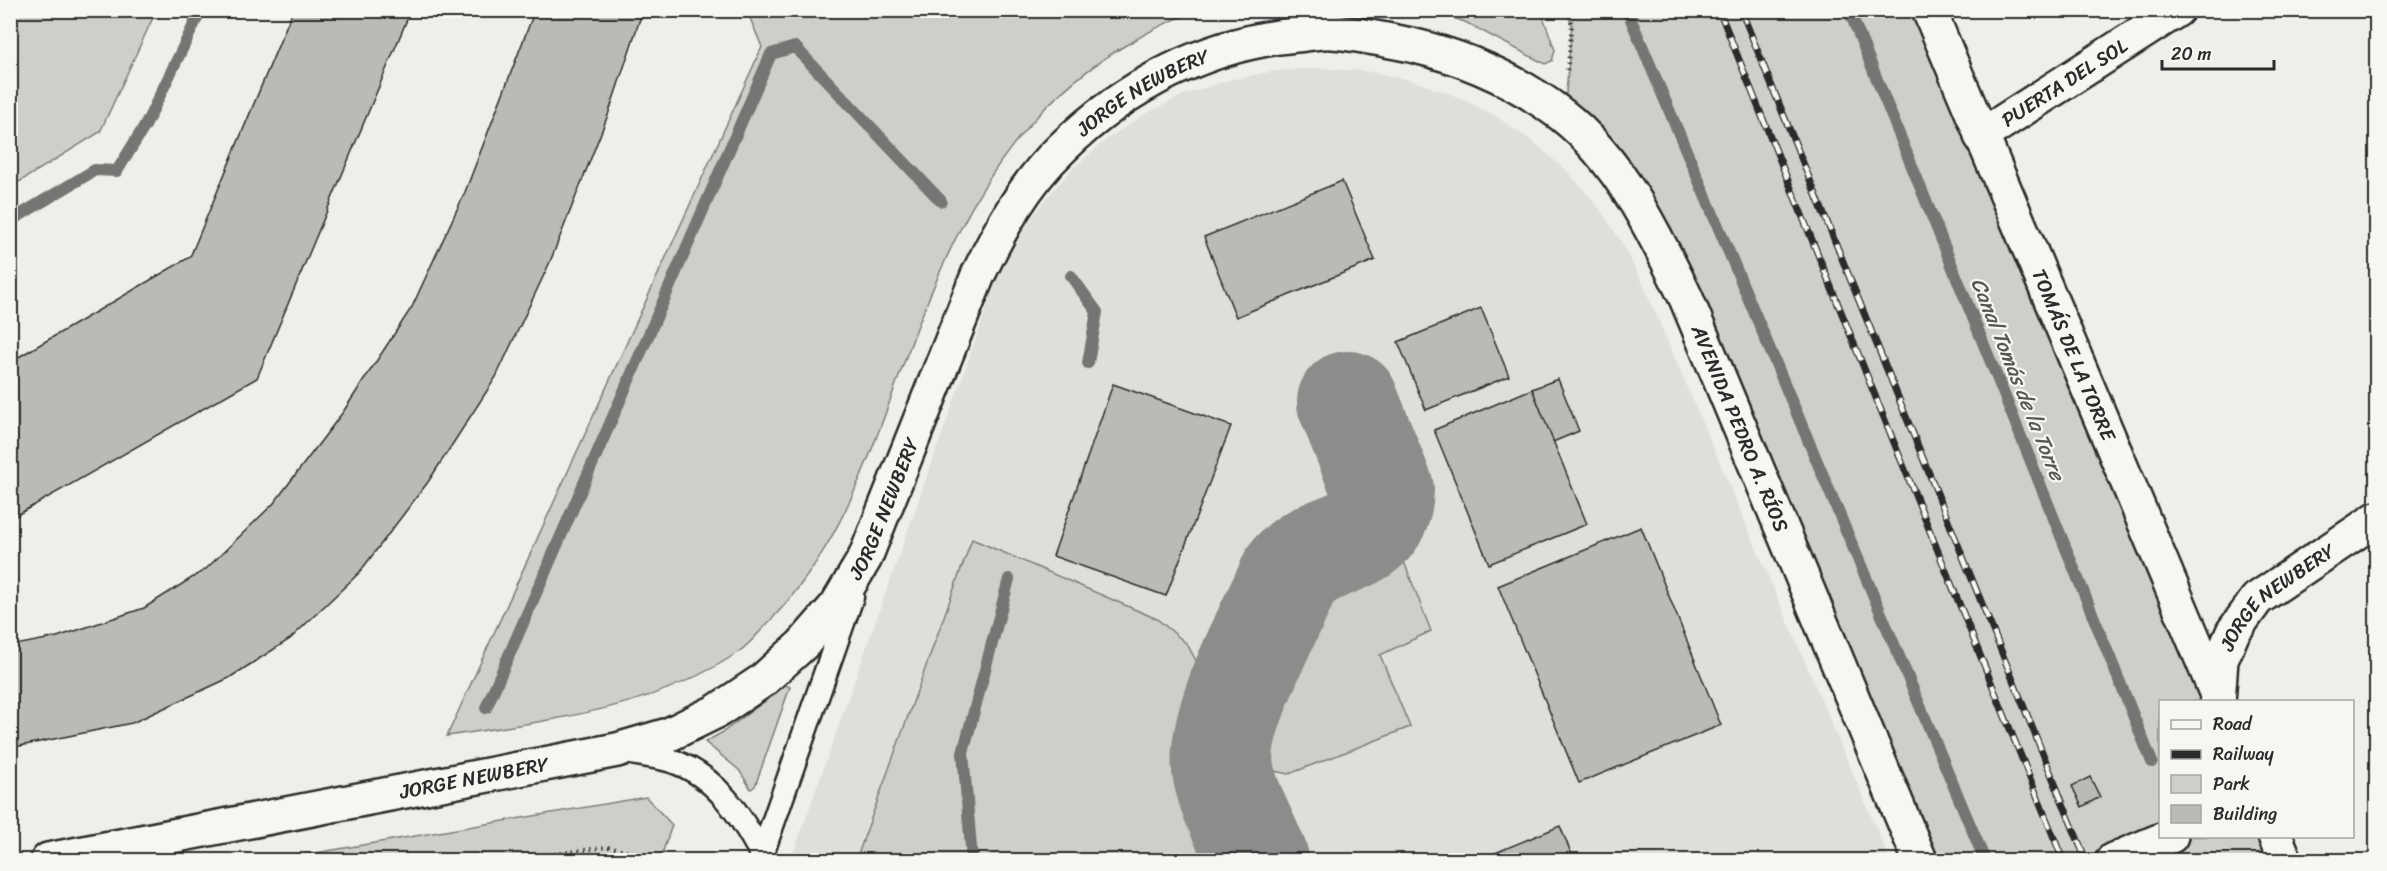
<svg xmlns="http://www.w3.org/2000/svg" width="2387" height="871" viewBox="0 0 2387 871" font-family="Sriracha,sans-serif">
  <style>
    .built { fill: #dededb }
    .green { fill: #cececa; stroke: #7c7c7a; stroke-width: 1.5 }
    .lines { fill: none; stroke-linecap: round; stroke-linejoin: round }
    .stream { stroke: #757573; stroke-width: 12 }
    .taxiway { stroke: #8c8c8a; stroke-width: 102 }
    .building { fill: #babab7; stroke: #2b2b2b; stroke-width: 1.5 }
    .service-casing { stroke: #2b2b2b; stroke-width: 27 }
    .minor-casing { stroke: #2b2b2b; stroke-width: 38 }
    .tertiary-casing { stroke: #2b2b2b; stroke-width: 38 }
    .secondary-casing { stroke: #2b2b2b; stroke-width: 38 }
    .path { stroke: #2b2b2b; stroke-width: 4; stroke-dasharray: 1.5 4.5; stroke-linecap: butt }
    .service { stroke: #f6f6f2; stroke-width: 22 }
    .minor { stroke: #f6f6f2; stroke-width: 33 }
    .tertiary { stroke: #f6f6f2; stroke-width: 33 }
    .secondary { stroke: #f6f6f2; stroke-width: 33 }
    .rail-casing { stroke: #2b2b2b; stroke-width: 7 }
    .rail { stroke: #f6f6f2; stroke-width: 4.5; stroke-dasharray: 14; stroke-linecap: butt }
    .labels { text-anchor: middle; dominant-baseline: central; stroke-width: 4.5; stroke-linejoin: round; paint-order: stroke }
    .street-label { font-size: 20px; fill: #2b2b2b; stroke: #f6f6f2 }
    .water-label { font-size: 21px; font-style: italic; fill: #565655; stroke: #f6f6f2 }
  </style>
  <rect width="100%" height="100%" fill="#eeeeea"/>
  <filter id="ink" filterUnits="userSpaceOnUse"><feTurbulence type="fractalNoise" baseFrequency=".0167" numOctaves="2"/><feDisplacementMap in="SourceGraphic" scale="12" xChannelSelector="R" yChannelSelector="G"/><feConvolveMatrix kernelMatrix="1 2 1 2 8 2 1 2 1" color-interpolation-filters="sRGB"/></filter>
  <g filter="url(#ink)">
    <!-- built -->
    <polygon class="built" points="1319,68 1365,71 1410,80 1453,95 1494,115 1532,141 1567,171 1597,205 1622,243 1643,284 1890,860 791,860 996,282 1016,241 1042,203 1072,169 1107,139 1145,114 1186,94 1229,80 1274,71"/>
    <!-- green -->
    <g class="green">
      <polygon points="11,11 156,11 100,132 11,187"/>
      <path d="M 747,11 L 1199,11 C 1174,18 1154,29 1133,41 C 982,126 936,276 880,428 C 853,501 821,570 765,626 C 757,635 748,646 737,653 C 651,711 546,720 447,736 L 762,47 Z"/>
      <polygon points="1434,11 1541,11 1555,50 1552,61 1545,64 1465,22"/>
      <polygon points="1566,11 1929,11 2220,701 2160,702 2160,836 2275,837 2285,860 1920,860 1686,298 1564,116 1572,24"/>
      <polygon points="972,539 1157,619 1187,644 1200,668 1205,691 1192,735 1190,759 1229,860 856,860"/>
      <polygon points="1401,554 1431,631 1380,655 1410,727 1289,774 1274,771 1263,759 1257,732 1286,660 1322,584"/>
      <polygon points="786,685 790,687 755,786 751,789 739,770 705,742 723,732"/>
      <polygon points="646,797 672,825 660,860 274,860"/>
    </g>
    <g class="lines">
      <!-- stream -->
      <g class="stream">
        <polyline points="1627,10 1984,858"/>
        <polyline points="1849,10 2152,762"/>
        <polyline points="10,221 95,170 117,171 146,124 201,10"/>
        <polyline points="1071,276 1097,312 1088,363"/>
        <polyline points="486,708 771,54 795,47 941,201"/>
        <polyline points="972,860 963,753 1009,579"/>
      </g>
      <!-- taxiway -->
      <path class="taxiway" d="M 1258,860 C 1247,833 1230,804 1224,775 C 1212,724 1270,623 1291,574 C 1321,535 1380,553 1383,490 L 1348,402"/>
    </g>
    <!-- building -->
    <g class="building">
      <polygon points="293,10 411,10 257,378 10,519 10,362 190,257"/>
      <polygon points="535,10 643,10 608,115 550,262 496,377 428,482 359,573 290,639 229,678 132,723 10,748 10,646 57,637 144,608 206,569 274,503 343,412 412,307 465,192"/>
      <polygon points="1342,181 1375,260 1236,317 1204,237"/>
      <polygon points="1481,308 1509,376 1426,410 1398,342"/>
      <polygon points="1558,379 1579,431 1553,442 1532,389"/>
      <polygon points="1113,384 1231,426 1166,596 1053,556"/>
      <polygon points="1532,389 1587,524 1489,564 1434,430"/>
      <polygon points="1641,527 1721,725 1579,783 1498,586"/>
      <polygon points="2090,777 2100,797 2082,807 2072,786"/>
      <polygon points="1560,826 1574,860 1478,860"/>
    </g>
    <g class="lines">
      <!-- service casing -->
      <g class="service-casing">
        <g id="service">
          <path d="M 622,751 C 638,755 656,756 672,761 C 717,776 741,816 762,855"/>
          <polyline points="760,860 852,597"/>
        </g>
      </g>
      <!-- minor casing -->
      <g class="minor-casing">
        <g id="minor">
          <path id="s1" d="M 1929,10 L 2218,697"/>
          <path id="s2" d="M 1981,136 L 2177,10"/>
        </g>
      </g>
      <!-- tertiary casing -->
      <g class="tertiary-casing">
        <g id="tertiary">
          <path id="s3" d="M 2218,702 L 2221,660 L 2233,632 L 2257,599 L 2376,519"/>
          <polyline points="2275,836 2285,860"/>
          <polyline points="2113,860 2171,836"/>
        </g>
      </g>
      <!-- secondary casing -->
      <g class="secondary-casing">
        <g id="secondary">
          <path id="s4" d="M 48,860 L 617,750 L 668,735 L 717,711 L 762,681 L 802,645 L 837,605 L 865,558 L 978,275 C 1000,229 1025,183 1062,148 C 1125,86 1208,43 1296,35 C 1308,34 1321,31 1333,32 C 1359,34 1386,40 1411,45 C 1466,58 1518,81 1562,115 C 1620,160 1655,234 1686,298 L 1920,860"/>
        </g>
      </g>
      <!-- path -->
      <g class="path">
        <polyline points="1566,10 1572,24 1567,74"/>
        <polyline points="507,860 608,847 664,860"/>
      </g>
      <!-- service -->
      <use href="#service" class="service"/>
      <!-- minor -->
      <use href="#minor" class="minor"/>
      <!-- tertiary -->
      <use href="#tertiary" class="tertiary"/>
      <!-- secondary -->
      <use href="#secondary" class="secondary"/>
      <!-- rail casing -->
      <g class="rail-casing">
        <g id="rail">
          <polyline points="1719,10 2063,860"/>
          <polyline points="1741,10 2086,860"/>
        </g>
      </g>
      <!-- rail -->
      <use href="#rail" class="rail"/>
    </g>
  </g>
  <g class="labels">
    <!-- street labels -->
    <g class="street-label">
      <text stroke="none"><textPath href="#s2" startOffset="99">PUERTA DEL SOL</textPath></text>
      <text stroke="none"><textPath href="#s4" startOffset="1460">JORGE NEWBERY</textPath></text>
      <text stroke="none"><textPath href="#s1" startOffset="374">TOMÁS DE LA TORRE</textPath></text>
      <text stroke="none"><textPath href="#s4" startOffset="2274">AVENIDA PEDRO A. RÍOS</textPath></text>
      <text stroke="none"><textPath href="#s4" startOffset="956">JORGE NEWBERY</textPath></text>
      <text stroke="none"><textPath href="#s3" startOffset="129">JORGE NEWBERY</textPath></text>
      <text stroke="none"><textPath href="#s4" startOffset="434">JORGE NEWBERY</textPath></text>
    </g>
    <!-- water labels -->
    <g class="water-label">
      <text transform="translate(2018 379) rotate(68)">Canal Tomás de la Torre</text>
    </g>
  </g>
  <!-- margin -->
  <rect width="2387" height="871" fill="none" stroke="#f6f6f2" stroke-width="36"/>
  <rect x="18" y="18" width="2351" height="835" fill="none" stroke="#2b2b2b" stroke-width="2" filter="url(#ink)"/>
  <!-- legend -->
  <rect x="2159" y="700" width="195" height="138" fill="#f6f6f2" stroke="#a5a5a2" stroke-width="1.5"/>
  <rect x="2171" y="720" width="30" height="9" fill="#f6f6f2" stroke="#a5a5a2" stroke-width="1.5"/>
  <text x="2213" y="730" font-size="18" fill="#2b2b2b">Road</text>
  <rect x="2171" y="750" width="30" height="9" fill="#2b2b2b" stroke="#a5a5a2" stroke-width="1.5"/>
  <text x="2213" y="760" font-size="18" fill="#2b2b2b">Railway</text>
  <rect x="2171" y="775" width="30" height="18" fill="#cececa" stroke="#a5a5a2" stroke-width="1.5"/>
  <text x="2213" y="790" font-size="18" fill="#2b2b2b">Park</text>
  <rect x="2171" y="805" width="30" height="18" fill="#babab7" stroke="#a5a5a2" stroke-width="1.5"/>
  <text x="2213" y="820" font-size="18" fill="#2b2b2b">Building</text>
  <!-- scale -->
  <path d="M2162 60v9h112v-9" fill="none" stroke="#2b2b2b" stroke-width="3"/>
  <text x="2171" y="60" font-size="18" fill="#2b2b2b" stroke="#f6f6f2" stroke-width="4.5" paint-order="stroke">20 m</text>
</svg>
